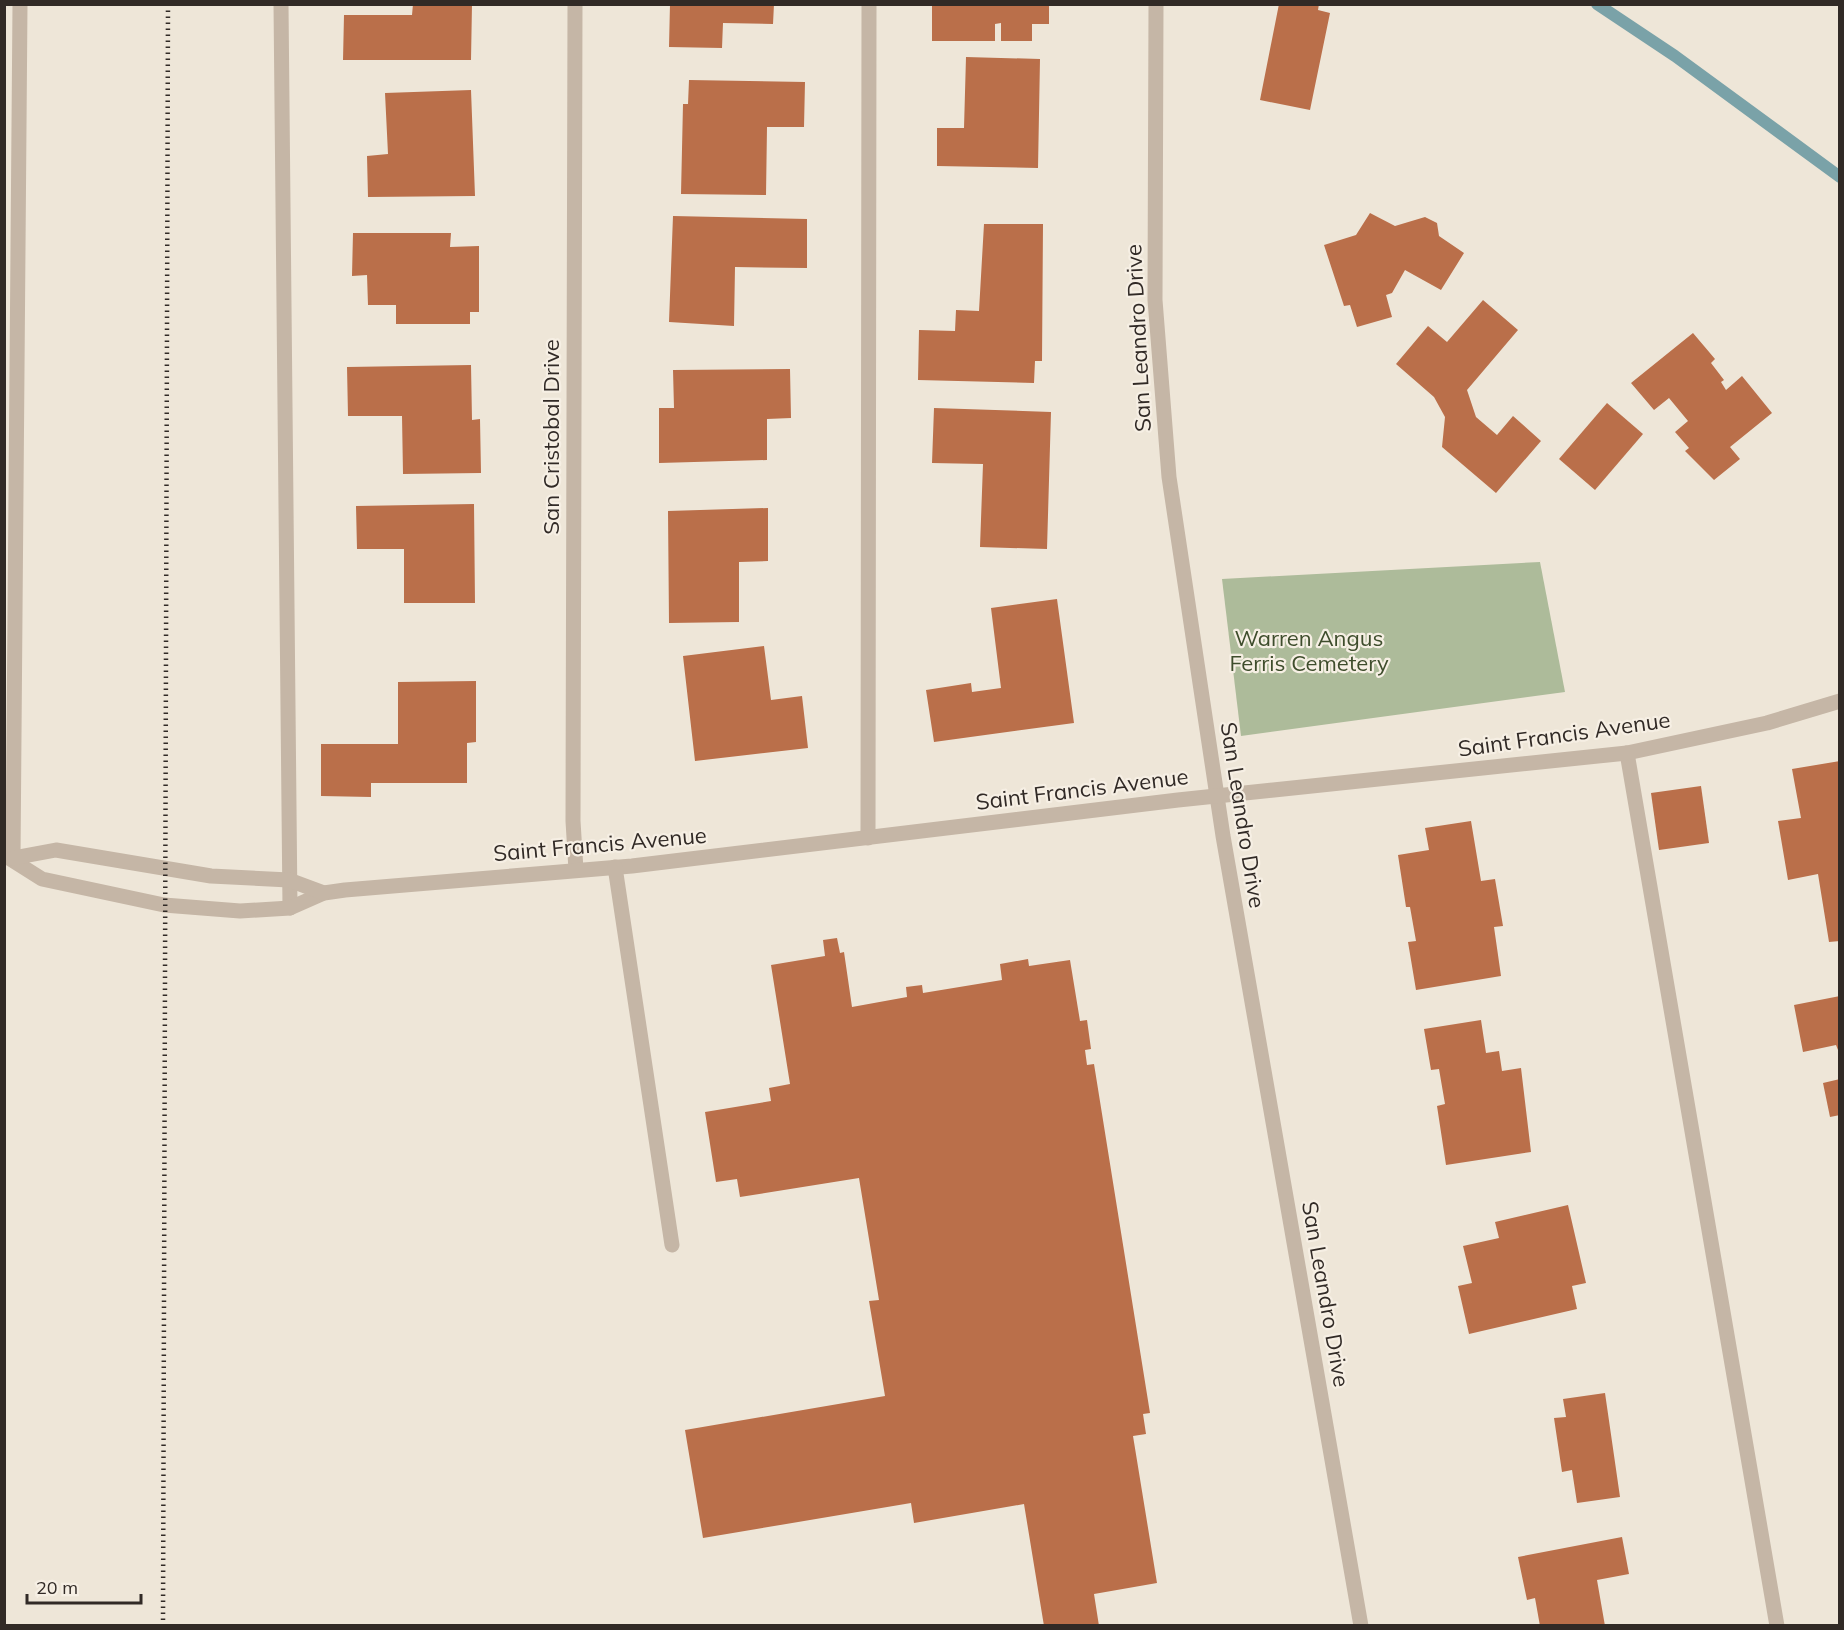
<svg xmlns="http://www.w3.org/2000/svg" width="1844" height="1630" viewBox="0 0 1844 1630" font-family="Mulish,sans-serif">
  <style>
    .green { fill: #adbb9a }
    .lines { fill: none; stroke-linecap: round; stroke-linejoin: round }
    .stream { stroke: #7aa2a8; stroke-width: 12 }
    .building { fill: #ba6f4a }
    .minor { stroke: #c5b6a6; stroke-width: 15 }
    .rail { stroke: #312a26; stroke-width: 4.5; stroke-dasharray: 1.5 4.5; stroke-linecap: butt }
    .labels { text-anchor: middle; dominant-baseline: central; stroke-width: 4.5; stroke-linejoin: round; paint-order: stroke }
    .street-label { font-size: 22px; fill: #312a26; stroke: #f6efe4 }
    .park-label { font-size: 22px; fill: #3e4d2c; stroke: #f6efe4 }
  </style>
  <rect width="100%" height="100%" fill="#eee6d8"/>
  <!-- green -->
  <polygon class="green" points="1540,562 1565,692 1241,736 1222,579"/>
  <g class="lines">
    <!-- stream -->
    <polyline class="stream" points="1597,4 1675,56 1840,177"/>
  </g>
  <!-- building -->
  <g class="building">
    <polygon points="413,4 472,4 471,60 343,60 344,15 412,15"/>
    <polygon points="670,4 774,4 773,24 723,23 722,48 669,47"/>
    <polygon points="932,4 1049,4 1049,24 1032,24 1032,41 1001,41 1001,23 995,24 995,41 932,41"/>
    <polygon points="1279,4 1319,4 1318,10 1330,13 1310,110 1260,100"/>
    <polygon points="966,57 1040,59 1038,168 937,166 937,128 964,128"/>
    <polygon points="689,80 805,82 804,127 767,127 766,195 681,194 683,104 688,104"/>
    <polygon points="471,90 475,196 368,197 367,156 388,154 385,93"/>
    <polygon points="1370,213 1395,226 1425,217 1437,223 1439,236 1464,253 1441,290 1405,270 1392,293 1386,295 1392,317 1357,327 1350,305 1344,306 1324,245 1356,235"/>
    <polygon points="673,216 807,219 807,268 735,267 734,326 669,322"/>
    <polygon points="984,224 1043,224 1042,361 1035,361 1034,383 918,380 919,330 955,331 956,310 979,311"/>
    <polygon points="353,233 451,233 450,247 479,246 479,312 470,312 470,324 396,324 396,305 368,305 367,275 352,276"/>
    <polygon points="1483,300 1518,330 1467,390 1476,417 1497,435 1513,416 1541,441 1496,493 1442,447 1445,417 1434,397 1396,364 1428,326 1447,342"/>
    <polygon points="1693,333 1715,359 1711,363 1724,380 1721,382 1726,390 1742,376 1772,413 1730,447 1740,459 1714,480 1685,451 1689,448 1675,432 1688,421 1669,398 1654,410 1631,383"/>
    <polygon points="471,365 472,420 480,419 481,473 403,474 402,416 348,416 347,367"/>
    <polygon points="790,369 791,418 767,419 767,460 659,463 659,408 674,408 673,370"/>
    <polygon points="1607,403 1643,434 1595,490 1559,459"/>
    <polygon points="934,408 1051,412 1047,549 980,547 983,464 932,463"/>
    <polygon points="474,504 475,603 404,603 404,549 357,549 356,506"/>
    <polygon points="768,508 768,561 739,562 739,622 669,623 668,511"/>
    <polygon points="1057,599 1074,723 934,742 926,690 971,683 972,692 1001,688 991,608"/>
    <polygon points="764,646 771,700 802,696 808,748 695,761 683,656"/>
    <polygon points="476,681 476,742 467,743 467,783 371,783 371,797 321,796 321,744 398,744 398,682"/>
    <polygon points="1840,761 1840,941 1829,942 1818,874 1788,880 1778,821 1801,818 1792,769"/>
    <polygon points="1701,786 1709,843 1659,850 1651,793"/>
    <polygon points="1471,821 1481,881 1495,879 1503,926 1494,927 1501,976 1416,990 1408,942 1416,941 1410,907 1406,907 1398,855 1429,850 1425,828"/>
    <polygon points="837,938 840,953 844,952 852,1007 907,997 906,987 922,985 923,993 1002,980 1000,964 1028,959 1029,966 1070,960 1080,1021 1087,1020 1091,1049 1085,1050 1087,1065 1094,1064 1150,1413 1143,1414 1146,1434 1133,1436 1157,1583 1094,1594 1099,1626 1044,1626 1024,1504 914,1523 911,1503 703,1538 685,1430 885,1396 869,1301 879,1300 859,1178 740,1197 737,1179 716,1182 705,1112 771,1101 769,1088 790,1084 771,965 825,956 823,940"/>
    <polygon points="1840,996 1840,1055 1836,1045 1803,1052 1794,1005"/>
    <polygon points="1481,1020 1486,1053 1499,1051 1502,1071 1521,1068 1531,1152 1446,1165 1437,1106 1445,1104 1439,1069 1431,1070 1424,1029"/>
    <polygon points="1840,1079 1840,1115 1830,1117 1823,1083"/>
    <polygon points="1568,1205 1586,1283 1572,1286 1577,1309 1469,1334 1458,1286 1472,1283 1463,1246 1499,1238 1495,1222"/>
    <polygon points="1605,1393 1620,1497 1577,1503 1572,1470 1562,1472 1554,1418 1566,1417 1563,1399"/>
    <polygon points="1622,1537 1629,1574 1597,1580 1605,1626 1540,1626 1535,1598 1527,1600 1518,1557"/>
  </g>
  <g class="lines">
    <!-- minor -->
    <g class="minor">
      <polyline points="281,4 290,908"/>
      <polyline points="575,4 573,821 576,870"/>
      <polyline points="1156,4 1155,300 1169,477 1223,836 1361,1626"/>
      <polyline points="1627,753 1777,1626"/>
      <polyline points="868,838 869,4"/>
      <polyline points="4,855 42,879 164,905 240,911 290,908 324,893 345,890 632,866 1178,800 1627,753 1767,723 1840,701"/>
      <polyline points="13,858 20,4"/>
      <polyline points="13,858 56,850 211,876 289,880 324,893"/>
      <polyline points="615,867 672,1245"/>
    </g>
    <!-- rail -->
    <polyline class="rail" points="163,1626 168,4"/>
  </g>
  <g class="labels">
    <!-- street labels -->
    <g class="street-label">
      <text transform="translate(1138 338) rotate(-93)">San Leandro Drive</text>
      <text transform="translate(551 437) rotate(-90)">San Cristobal Drive</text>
      <text transform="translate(1564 734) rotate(-8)">Saint Francis Avenue</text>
      <text transform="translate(1082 789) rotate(-7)">Saint Francis Avenue</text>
      <text transform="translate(1243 815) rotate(81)">San Leandro Drive</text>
      <text transform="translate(600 844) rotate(-5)">Saint Francis Avenue</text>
      <text transform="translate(1326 1294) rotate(80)">San Leandro Drive</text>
    </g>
    <!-- park labels -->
    <g class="park-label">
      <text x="1309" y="638">Warren Angus<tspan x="1309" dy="25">Ferris Cemetery</tspan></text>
    </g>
  </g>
  <!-- border -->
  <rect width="1844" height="1630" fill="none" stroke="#312a26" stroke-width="12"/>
  <!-- scale -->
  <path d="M27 1594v9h114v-9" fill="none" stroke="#312a26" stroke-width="3"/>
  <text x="36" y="1594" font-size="18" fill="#312a26" stroke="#f6efe4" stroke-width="4.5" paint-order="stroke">20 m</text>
</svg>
